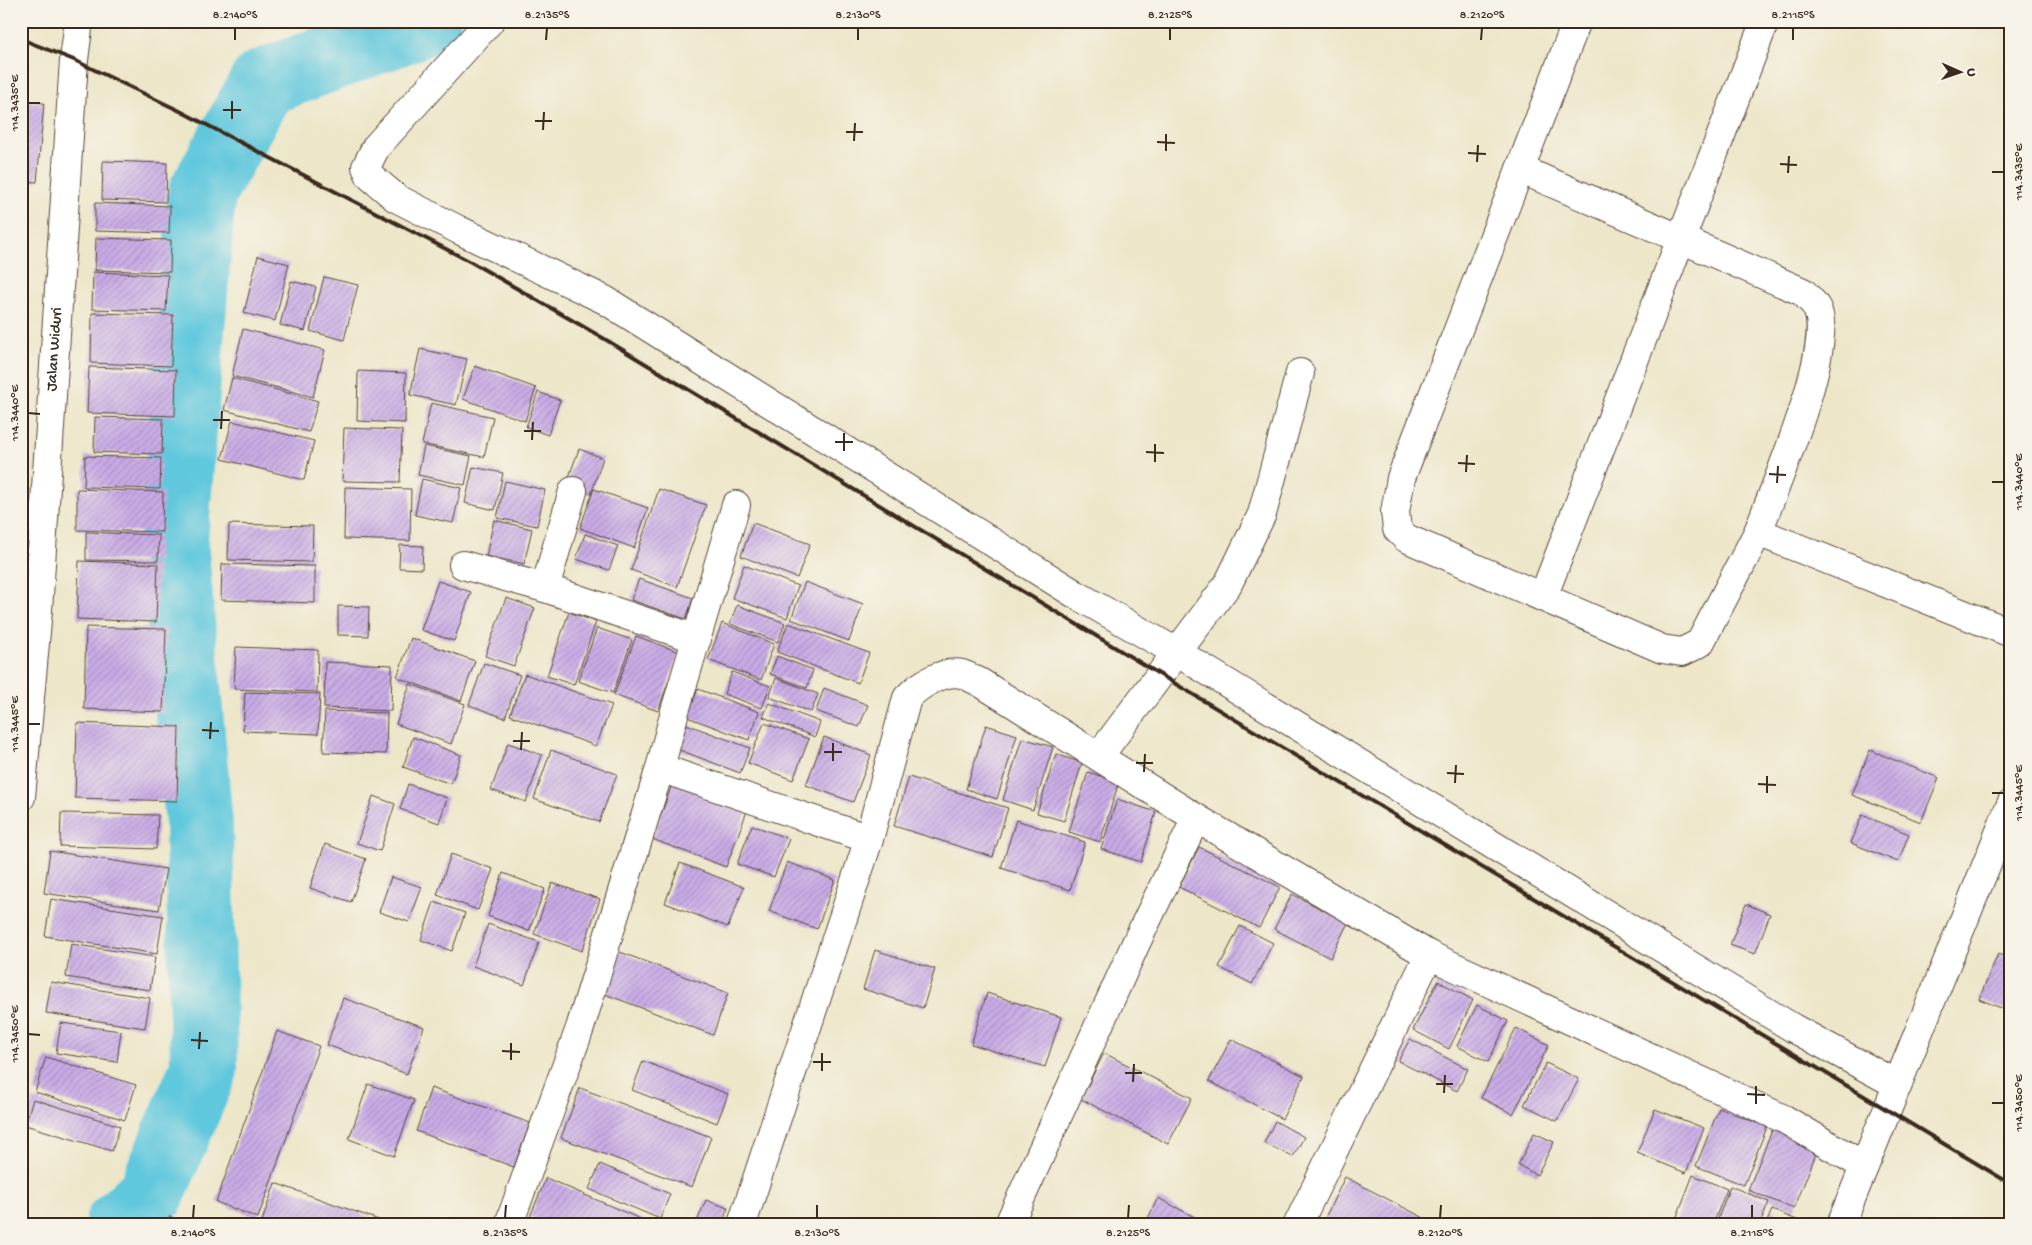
<svg xmlns="http://www.w3.org/2000/svg" width="2032" height="1245" viewBox="0 0 2032 1245" font-family="'Gochi Hand',sans-serif">
  <style>
    .lines { fill: none; stroke-linecap: round; stroke-linejoin: round }
    .river { stroke: #60c8dd; stroke-width: 68 }
    .building { fill: url(#building-hatch) }
    .minor-casing { stroke: #564638; stroke-width: 30 }
    .primary-casing { stroke: #564638; stroke-width: 30 }
    .minor { stroke: #fff; stroke-width: 28 }
    .primary { stroke: #fff; stroke-width: 28 }
    .rail { stroke: #3b2a1e; stroke-width: 4 }
    .ticks { fill: none; stroke: #3b2a1e; stroke-width: 2 }
    .labels { text-anchor: middle; dominant-baseline: central; stroke-width: 5; stroke-linejoin: round; paint-order: stroke }
    .street-label { font-size: 16px; fill: #3b2a1e; stroke: #f7f3e8 }
    .neatline { fill: none; stroke: #3b2a1e; stroke-width: 2 }
    .ticks-label { font-size: 12px; text-anchor: middle; fill: #3b2a1e }
  </style>
  <defs>
    <pattern id="building-hatch" width="6" height="6" patternUnits="userSpaceOnUse" patternTransform="scale(1.25)"><rect width="6" height="6" fill="#c9ace7"/><path d="M-1 1l2-2M0 6l6-6M5 7l2-2" fill="none" stroke="#a48cbb"/></pattern>
  </defs>
  <rect width="100%" height="100%" fill="#f7f3e8"/>
  <filter id="ink" filterUnits="userSpaceOnUse"><feTurbulence type="fractalNoise" baseFrequency=".02" numOctaves="2"/><feDisplacementMap in="SourceGraphic" scale="10" xChannelSelector="R" yChannelSelector="G"/><feConvolveMatrix kernelMatrix="1 2 1 2 8 2 1 2 1" color-interpolation-filters="sRGB"/></filter>
  <filter id="wash" filterUnits="userSpaceOnUse"><feTurbulence type="fractalNoise" baseFrequency=".0096" numOctaves="4" result="noise"/><feDisplacementMap in="SourceGraphic" scale="20" xChannelSelector="R" yChannelSelector="G"/><feGaussianBlur stdDeviation="1.12" result="paint"/><feColorMatrix in="noise" values="0 0 0 0 0 0 0 0 0 0 0 0 0 0 0 0 0 1.4 0 .05"/><feComposite in="paint" operator="in"/></filter>
  <g filter="url(#wash)">
    <rect width="100%" height="100%" fill="#ede6c9"/>
    <g class="lines">
      <!-- river -->
      <polyline class="river" points="119,1224 151,1194 204,1069 199,824 174,541 202,193 263,83 427,21"/>
    </g>
    <g id="blocks">
      <!-- building -->
      <g class="building">
        <polygon points="21,101 44,103 37,182 21,181"/>
        <polygon points="103,161 167,163 166,202 102,200"/>
        <polygon points="95,203 170,206 169,233 95,231"/>
        <polygon points="96,238 171,240 170,272 95,270"/>
        <polygon points="258,256 289,264 275,321 244,313"/>
        <polygon points="93,272 168,275 166,311 92,309"/>
        <polygon points="324,277 358,285 344,340 310,331"/>
        <polygon points="291,281 316,287 305,331 280,325"/>
        <polygon points="92,313 173,315 171,366 91,363"/>
        <polygon points="243,329 325,350 313,397 232,376"/>
        <polygon points="420,349 467,359 456,405 410,395"/>
        <polygon points="475,366 536,388 525,421 463,399"/>
        <polygon points="89,367 176,370 175,416 87,413"/>
        <polygon points="358,371 406,373 405,423 357,421"/>
        <polygon points="232,378 318,401 309,432 224,410"/>
        <polygon points="538,392 560,400 548,435 526,427"/>
        <polygon points="431,403 493,417 484,457 422,444"/>
        <polygon points="95,417 163,419 162,454 94,452"/>
        <polygon points="232,421 314,441 304,480 222,459"/>
        <polygon points="344,428 402,430 400,482 342,481"/>
        <polygon points="424,446 471,456 465,485 418,475"/>
        <polygon points="579,449 603,458 591,494 566,485"/>
        <polygon points="85,456 161,458 160,489 84,487"/>
        <polygon points="473,467 503,473 495,510 465,503"/>
        <polygon points="422,479 461,488 453,523 415,515"/>
        <polygon points="505,481 545,490 537,526 497,518"/>
        <polygon points="345,487 411,489 410,541 344,539"/>
        <polygon points="77,489 163,492 162,532 77,530"/>
        <polygon points="594,489 648,508 634,548 580,528"/>
        <polygon points="659,489 706,505 677,587 631,570"/>
        <polygon points="494,520 532,529 524,564 486,556"/>
        <polygon points="753,523 810,544 797,578 741,556"/>
        <polygon points="229,524 313,526 312,562 228,560"/>
        <polygon points="86,532 159,535 158,561 86,560"/>
        <polygon points="585,534 618,546 609,570 576,559"/>
        <polygon points="400,545 423,546 422,569 399,568"/>
        <polygon points="79,561 158,564 156,622 77,619"/>
        <polygon points="222,564 315,566 315,603 221,600"/>
        <polygon points="744,565 798,586 787,618 732,598"/>
        <polygon points="639,579 693,598 686,619 631,600"/>
        <polygon points="438,581 471,592 454,641 421,630"/>
        <polygon points="805,582 863,604 849,641 791,619"/>
        <polygon points="506,598 535,608 514,666 485,656"/>
        <polygon points="737,605 785,623 778,642 730,624"/>
        <polygon points="338,606 369,607 368,636 338,635"/>
        <polygon points="569,612 596,622 574,685 547,676"/>
        <polygon points="722,623 774,644 761,680 708,660"/>
        <polygon points="788,623 869,653 858,683 777,652"/>
        <polygon points="86,627 166,629 163,712 84,709"/>
        <polygon points="597,628 632,640 613,693 578,681"/>
        <polygon points="636,636 679,652 658,711 614,695"/>
        <polygon points="411,638 475,661 461,701 397,677"/>
        <polygon points="236,647 318,650 317,692 234,689"/>
        <polygon points="777,656 813,670 807,688 770,674"/>
        <polygon points="325,662 392,665 391,711 324,708"/>
        <polygon points="484,663 520,675 505,718 469,705"/>
        <polygon points="732,672 770,686 762,708 724,694"/>
        <polygon points="525,674 612,705 596,746 510,715"/>
        <polygon points="776,678 818,694 811,712 769,697"/>
        <polygon points="410,684 465,704 451,744 396,724"/>
        <polygon points="824,688 868,705 859,727 816,711"/>
        <polygon points="698,689 759,712 749,740 687,717"/>
        <polygon points="245,692 320,694 318,734 243,731"/>
        <polygon points="769,703 820,722 815,737 763,717"/>
        <polygon points="325,711 387,713 386,754 323,752"/>
        <polygon points="678,721 750,748 740,773 669,746"/>
        <polygon points="77,723 179,727 177,801 75,798"/>
        <polygon points="764,723 809,739 793,780 748,763"/>
        <polygon points="986,725 1017,735 997,799 966,789"/>
        <polygon points="413,737 461,755 451,784 403,767"/>
        <polygon points="824,737 871,755 853,802 806,785"/>
        <polygon points="1022,738 1053,747 1033,810 1003,800"/>
        <polygon points="508,743 542,755 526,802 491,790"/>
        <polygon points="551,750 617,774 599,822 534,799"/>
        <polygon points="1870,750 1939,778 1921,822 1852,795"/>
        <polygon points="1056,754 1082,763 1064,821 1037,813"/>
        <polygon points="1088,772 1119,782 1100,842 1069,832"/>
        <polygon points="909,777 1008,808 993,857 894,826"/>
        <polygon points="673,782 747,811 726,867 652,839"/>
        <polygon points="408,784 447,798 439,823 400,809"/>
        <polygon points="373,796 395,804 380,851 357,843"/>
        <polygon points="1117,799 1156,812 1141,862 1101,849"/>
        <polygon points="61,813 158,815 156,849 60,846"/>
        <polygon points="1862,815 1909,834 1898,862 1851,843"/>
        <polygon points="1016,820 1085,842 1070,890 1001,868"/>
        <polygon points="752,825 789,839 774,877 737,864"/>
        <polygon points="325,844 366,859 351,902 310,888"/>
        <polygon points="1199,847 1280,887 1259,928 1179,887"/>
        <polygon points="50,851 166,869 159,910 44,893"/>
        <polygon points="451,854 493,869 478,910 437,895"/>
        <polygon points="787,862 835,880 817,929 769,911"/>
        <polygon points="680,863 744,887 728,927 665,903"/>
        <polygon points="503,873 545,889 529,931 488,916"/>
        <polygon points="391,877 422,887 409,922 379,912"/>
        <polygon points="552,883 600,899 582,951 534,934"/>
        <polygon points="1292,894 1348,923 1330,958 1274,929"/>
        <polygon points="51,899 163,916 157,954 45,936"/>
        <polygon points="434,902 465,913 452,951 421,940"/>
        <polygon points="1746,904 1770,914 1755,954 1730,945"/>
        <polygon points="488,924 539,942 524,985 473,966"/>
        <polygon points="1240,926 1273,943 1252,984 1219,967"/>
        <polygon points="71,944 155,957 150,990 66,977"/>
        <polygon points="612,949 728,993 713,1035 597,991"/>
        <polygon points="875,950 935,969 923,1008 863,989"/>
        <polygon points="1998,954 2011,959 2011,1012 1979,999"/>
        <polygon points="1438,981 1473,1000 1449,1049 1413,1030"/>
        <polygon points="51,982 150,998 145,1028 46,1013"/>
        <polygon points="987,993 1061,1017 1045,1067 971,1044"/>
        <polygon points="343,998 424,1027 407,1074 327,1045"/>
        <polygon points="1477,1005 1508,1021 1488,1062 1457,1046"/>
        <polygon points="61,1023 121,1031 117,1062 56,1053"/>
        <polygon points="1516,1028 1549,1045 1513,1114 1481,1098"/>
        <polygon points="277,1031 319,1046 258,1218 216,1202"/>
        <polygon points="1231,1039 1304,1076 1282,1119 1209,1081"/>
        <polygon points="1410,1039 1468,1069 1457,1091 1398,1061"/>
        <polygon points="1104,1053 1192,1098 1168,1144 1081,1099"/>
        <polygon points="46,1057 136,1085 125,1120 35,1092"/>
        <polygon points="643,1061 728,1094 717,1123 632,1090"/>
        <polygon points="1546,1063 1579,1079 1557,1121 1524,1105"/>
        <polygon points="368,1084 414,1100 394,1156 349,1139"/>
        <polygon points="431,1088 530,1123 514,1167 416,1131"/>
        <polygon points="580,1088 711,1137 692,1187 561,1138"/>
        <polygon points="33,1099 120,1126 112,1151 25,1125"/>
        <polygon points="1719,1108 1767,1127 1744,1185 1696,1166"/>
        <polygon points="1655,1109 1704,1128 1686,1173 1637,1153"/>
        <polygon points="1275,1121 1304,1137 1293,1157 1264,1143"/>
        <polygon points="1773,1128 1819,1146 1794,1209 1748,1190"/>
        <polygon points="1534,1133 1554,1142 1537,1175 1518,1165"/>
        <polygon points="600,1164 670,1194 660,1219 589,1189"/>
        <polygon points="1693,1175 1727,1189 1713,1224 1674,1224"/>
        <polygon points="1345,1177 1426,1219 1423,1224 1322,1224"/>
        <polygon points="546,1178 652,1224 545,1224 530,1217"/>
        <polygon points="275,1183 387,1223 387,1224 261,1224"/>
        <polygon points="1730,1186 1769,1202 1760,1224 1716,1224"/>
        <polygon points="1158,1198 1208,1224 1145,1224"/>
        <polygon points="706,1200 728,1208 722,1224 696,1224"/>
        <polygon points="1772,1210 1807,1224 1766,1224"/>
        <polygon points="170,1216 184,1224 166,1224"/>
      </g>
    </g>
  </g>
  <g filter="url(#ink)">
    <use href="#blocks" fill-opacity="0" stroke="#564638" stroke-width="1"/>
    <g class="lines">
      <!-- minor casing -->
      <g class="minor-casing">
        <g id="minor">
          <polyline points="490,21 376,147 366,167 370,176 396,198 459,230 605,300 1075,594 1178,653 1793,1028 1898,1085"/>
          <polyline points="1577,21 1401,478 1395,512 1397,529 1406,538 1662,649 1682,652 1700,643 1758,532 2011,633"/>
          <path d="M 1520,169 L 1803,292 C 1807,297 1815,303 1817,309 C 1836,347 1773,490 1758,532"/>
          <polyline points="463,565 545,588 697,639"/>
          <polyline points="545,588 573,491"/>
          <polyline points="1543,597 1765,21"/>
          <polyline points="1099,756 1228,584 1262,514 1300,373"/>
          <polyline points="660,768 869,839"/>
          <polyline points="509,1224 580,1028 660,768 675,711 736,505"/>
          <path d="M 742,1224 L 869,839 L 907,698 C 919,685 943,670 962,674 C 968,676 975,680 981,683 L 1196,818 L 1429,955 L 1784,1119 L 1864,1166"/>
          <polyline points="1009,1224 1136,943 1196,818"/>
          <polyline points="1298,1224 1429,955"/>
          <polyline points="1841,1224 2011,804"/>
        </g>
      </g>
      <!-- primary casing -->
      <g class="primary-casing">
        <g id="primary">
          <path id="s1" d="M 21,797 L 38,610 L 74,60 L 79,21"/>
        </g>
      </g>
      <!-- minor -->
      <use href="#minor" class="minor"/>
      <!-- primary -->
      <use href="#primary" class="primary"/>
      <!-- rail -->
      <polyline class="rail" points="21,39 74,60 180,111 471,262 603,338 1159,674 2011,1184"/>
    </g>
  </g>
  <!-- ticks -->
  <path class="ticks" d="M 235,40 L 235,28M 546,40 L 547,28M 858,40 L 858,28M 1170,40 L 1170,28M 1481,40 L 1482,28M 1793,40 L 1793,28M 28,103 L 40,103M 223,110 L 241,110M 232,119 L 232,101M 535,121 L 552,121M 543,130 L 544,112M 846,132 L 863,132M 854,141 L 855,123M 1157,142 L 1175,143M 1166,151 L 1166,134M 1468,153 L 1486,154M 1477,162 L 1478,145M 1780,164 L 1797,165M 1992,172 L 2004,172M 1788,173 L 1789,156M 28,413 L 40,414M 213,420 L 230,420M 221,429 L 222,411M 524,431 L 541,431M 532,440 L 533,422M 835,442 L 853,442M 844,451 L 844,433M 1146,452 L 1164,453M 1155,462 L 1155,444M 1458,463 L 1475,464M 1466,472 L 1467,455M 1769,474 L 1786,475M 1992,482 L 2004,482M 1777,483 L 1778,466M 28,724 L 40,724M 202,730 L 219,731M 210,739 L 211,722M 513,741 L 530,741M 521,750 L 522,732M 824,752 L 842,752M 833,761 L 833,743M 1136,763 L 1153,763M 1144,772 L 1145,754M 1447,773 L 1464,774M 1455,783 L 1456,765M 1758,784 L 1776,785M 1767,793 L 1767,776M 1992,793 L 2004,793M 28,1034 L 40,1035M 191,1040 L 208,1041M 199,1049 L 200,1032M 502,1051 L 520,1052M 511,1060 L 511,1043M 813,1062 L 831,1062M 822,1071 L 822,1053M 1125,1073 L 1142,1073M 1133,1082 L 1134,1064M 1436,1084 L 1453,1084M 1444,1093 L 1445,1075M 1747,1094 L 1765,1095M 1992,1103 L 2004,1103M 1756,1104 L 1756,1086M 193,1218 L 194,1205M 505,1218 L 506,1205M 817,1218 L 817,1205M 1128,1218 L 1129,1205M 1440,1218 L 1441,1205M 1752,1218 L 1752,1205"/>
  <g class="labels">
    <!-- street labels -->
    <g class="street-label">
      <text stroke="none"><textPath href="#s1" startOffset="449">Jalan Widuri</textPath></text>
    </g>
  </g>
  <!-- margin -->
  <rect width="2032" height="1245" fill="none" stroke="#f7f3e8" stroke-width="55"/>
  <!-- north arrow -->
  <g transform="translate(1960 72) rotate(92)" stroke="#f7f3e8" stroke-width="4" paint-order="stroke">
  <path d="M0-4L9 19L0 12L-9 19Z" fill="#3b2a1e"/>
  <text y="-8" font-size="14" font-weight="bold" text-anchor="middle" fill="#3b2a1e">U</text>
  </g>
  <rect x="28" y="28" width="1976" height="1190" class="neatline"/>
  <g class="ticks-label">
    <text x="235" y="18">8.2140°S</text>
    <text x="547" y="18">8.2135°S</text>
    <text x="858" y="18">8.2130°S</text>
    <text x="1170" y="18">8.2125°S</text>
    <text x="1482" y="18">8.2120°S</text>
    <text x="1793" y="18">8.2115°S</text>
    <text transform="translate(14 103) rotate(-90)" y="4">114.3435°E</text>
    <text transform="translate(2018 172) rotate(-90)" y="4">114.3435°E</text>
    <text transform="translate(14 413) rotate(-90)" y="4">114.3440°E</text>
    <text transform="translate(2018 482) rotate(-90)" y="4">114.3440°E</text>
    <text transform="translate(14 724) rotate(-90)" y="4">114.3445°E</text>
    <text transform="translate(2018 793) rotate(-90)" y="4">114.3445°E</text>
    <text transform="translate(14 1034) rotate(-90)" y="4">114.3450°E</text>
    <text transform="translate(2018 1103) rotate(-90)" y="4">114.3450°E</text>
    <text x="193" y="1236">8.2140°S</text>
    <text x="505" y="1236">8.2135°S</text>
    <text x="817" y="1236">8.2130°S</text>
    <text x="1128" y="1236">8.2125°S</text>
    <text x="1440" y="1236">8.2120°S</text>
    <text x="1752" y="1236">8.2115°S</text>
  </g>
</svg>
